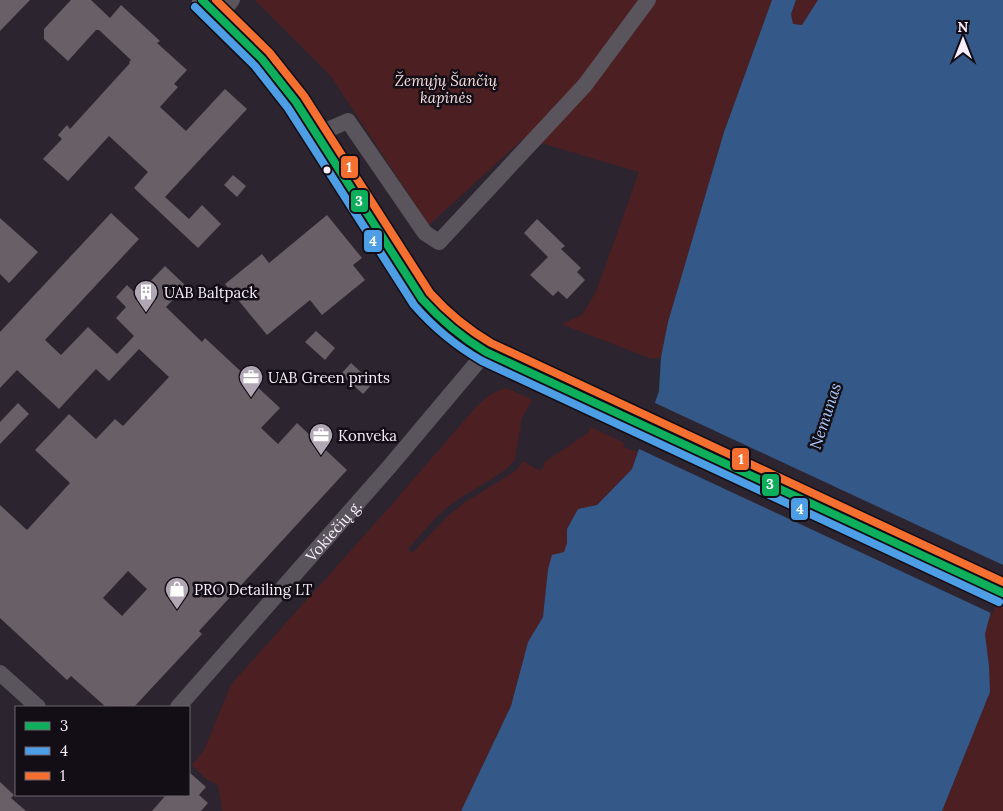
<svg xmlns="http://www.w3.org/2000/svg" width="1003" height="811" viewBox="0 0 1003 811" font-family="Lora,serif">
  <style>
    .green { fill: #4c2023 }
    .water { fill: #345888 }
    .pier { fill: #2c242f }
    .building { fill: #685f67; fill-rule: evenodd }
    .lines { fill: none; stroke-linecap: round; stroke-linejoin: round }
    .minor { stroke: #5a545c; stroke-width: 16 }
    .major { stroke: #615b68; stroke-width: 20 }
    .bus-1-casing { stroke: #130d15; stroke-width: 11 }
    .bus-2-casing { stroke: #130d15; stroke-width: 11 }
    .bus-3-casing { stroke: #130d15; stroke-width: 11 }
    .bus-1 { stroke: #0daf5c; stroke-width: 8 }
    .bus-2 { stroke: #4d9ee5; stroke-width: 8 }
    .bus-3 { stroke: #f46f30; stroke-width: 8 }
    .bus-dot { fill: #f8eefb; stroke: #130d15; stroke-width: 2 }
    .labels { text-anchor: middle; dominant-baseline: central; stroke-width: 5; stroke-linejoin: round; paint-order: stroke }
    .park-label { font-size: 15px; font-style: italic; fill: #f5dedd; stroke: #130d15 }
    .poi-label { font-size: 15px; fill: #f8eefb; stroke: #130d15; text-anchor: start }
    .street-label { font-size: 15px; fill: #f8eefb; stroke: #130d15 }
    .water-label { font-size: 16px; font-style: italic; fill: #a8cbfa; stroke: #130d15 }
    .line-badge { stroke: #130d15; stroke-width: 2 }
    .badge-label { font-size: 14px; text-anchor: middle; font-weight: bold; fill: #fff }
  </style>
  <rect width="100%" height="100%" fill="#2c242f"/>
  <!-- green -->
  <g class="green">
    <polygon points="255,0 772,0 724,132 668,322 661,357 652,359 561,324 582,315 596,292 639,172 524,138 429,225 330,75"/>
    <polygon points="796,0 818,0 802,25 793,24 791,14"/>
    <path d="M 507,388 L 532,400 L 522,418 L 515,460 C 500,477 476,487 457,500 C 438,513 423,532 408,549 L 412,553 L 449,515 L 464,503 L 517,470 L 523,461 L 540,471 L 545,465 L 543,463 L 588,433 L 591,427 L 624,443 L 623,447 L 638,452 L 632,469 L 597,505 L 578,509 L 567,529 L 567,543 L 564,552 L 548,569 L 543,617 L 528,642 L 511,706 L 461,811 L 222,811 L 218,785 L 206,779 L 192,765 L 204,750 L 230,687 L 234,681 L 386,511 L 457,429 C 471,414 485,392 507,388 Z"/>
    <polygon points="1003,566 1003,811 942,811 990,692 989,666 985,634"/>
  </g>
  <!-- water -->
  <polygon class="water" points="772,0 796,0 791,14 793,24 802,25 818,0 1003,0 1003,566 985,634 989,666 990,692 942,811 461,811 511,706 528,642 543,617 548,569 552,555 564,552 567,543 567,529 578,509 597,505 632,469 659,391 661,357 668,322 724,132"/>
  <!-- pier -->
  <polygon class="pier" points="653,402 1003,565 1003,576 993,614 637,448"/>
  <!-- building -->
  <g class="building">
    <polygon points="0,0 30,0 0,31"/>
    <polygon points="71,0 91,0 110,18 121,5 160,41 157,43 187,70 174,84 178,87 160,107 186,131 225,89 247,109 165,197 189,219 202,205 221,224 198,248 134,188 148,172 109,136 68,181 43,159 62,139 58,135 67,125 70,129 130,63 129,62 131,60 99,30 96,30 68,61 44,39 44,29"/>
    <polygon points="233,175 246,186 237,197 224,185"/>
    <path d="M 111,213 L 139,239 L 45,340 L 61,355 L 88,327 L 117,354 L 134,336 L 116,318 L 126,307 L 116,297 L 127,285 L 137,295 L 165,266 L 186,286 L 166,307 L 202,342 L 205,338 L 280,408 L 261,428 L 278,444 L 297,423 L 347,470 L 199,631 L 202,634 L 134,707 L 106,707 L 71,676 L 67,680 L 0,618 L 0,505 L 27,530 L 70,483 L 35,450 L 69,414 L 96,439 L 115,419 L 123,426 L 169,377 L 139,349 L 109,381 L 96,369 L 59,409 L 17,370 L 0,388 L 0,332 ZM 128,571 L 147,589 L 122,616 L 103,598 Z"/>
    <polygon points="327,215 362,258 353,265 365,280 322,315 310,300 267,335 225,284 262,254 269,263"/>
    <polygon points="0,218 38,252 9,283 0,274"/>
    <polygon points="537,219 565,246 561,249 581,268 577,272 585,280 567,299 558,291 553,296 530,275 548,257 524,233"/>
    <polygon points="316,331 335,348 325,360 305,342"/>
    <polygon points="351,363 373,383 363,394 341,374"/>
    <polygon points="18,403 29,414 0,444 0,422"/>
    <polygon points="189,772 206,787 199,795 208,803 201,811 152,811 166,795 189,795"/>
    <polygon points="0,782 14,795 11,798 26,811 0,811"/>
  </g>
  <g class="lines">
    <!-- minor -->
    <g class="minor">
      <polyline points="219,17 232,0"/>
      <polyline points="318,134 348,121 425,233 439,242 585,85 648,0"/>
      <polyline points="0,673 38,707"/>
      <path id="s1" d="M 178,707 L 390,466 L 486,352"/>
    </g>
    <!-- major -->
    <path class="major" d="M 202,0 L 262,59 L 296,102 L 422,299 C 443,323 458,336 486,352 L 1003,593"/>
    <!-- bus-1 casing -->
    <g class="bus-1-casing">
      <path id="bus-1" d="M 202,0 L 262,59 L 296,102 L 422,299 C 441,320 461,337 486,352 L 1003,593"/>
    </g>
    <!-- bus-2 casing -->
    <g class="bus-2-casing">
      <path id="bus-2" d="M 195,7 L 255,66 L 288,108 L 414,305 C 434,328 456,346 482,361 L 999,602"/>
    </g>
    <!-- bus-3 casing -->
    <g class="bus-3-casing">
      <path id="bus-3" d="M 216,0 L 269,52 L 304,96 L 430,293 C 448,313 467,329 491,343 L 1003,582"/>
    </g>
    <!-- bus-1 -->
    <use href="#bus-1" class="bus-1"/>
    <!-- bus-2 -->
    <use href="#bus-2" class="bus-2"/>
    <!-- bus-3 -->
    <use href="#bus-3" class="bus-3"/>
  </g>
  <!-- icons -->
  <defs>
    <g id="building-pin" transform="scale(1.25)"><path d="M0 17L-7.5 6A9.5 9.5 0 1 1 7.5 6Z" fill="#b1a7b4" stroke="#130d15"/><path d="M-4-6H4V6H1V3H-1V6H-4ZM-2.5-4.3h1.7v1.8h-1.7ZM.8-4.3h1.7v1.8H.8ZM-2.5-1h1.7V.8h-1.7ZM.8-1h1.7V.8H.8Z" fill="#fff"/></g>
    <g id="office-pin" transform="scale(1.25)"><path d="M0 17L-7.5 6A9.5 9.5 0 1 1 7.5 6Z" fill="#b1a7b4" stroke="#130d15"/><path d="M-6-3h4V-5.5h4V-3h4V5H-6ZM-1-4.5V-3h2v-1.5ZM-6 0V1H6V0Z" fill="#fff"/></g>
    <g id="shop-pin" transform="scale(1.25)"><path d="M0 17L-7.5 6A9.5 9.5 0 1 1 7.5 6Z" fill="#b1a7b4" stroke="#130d15"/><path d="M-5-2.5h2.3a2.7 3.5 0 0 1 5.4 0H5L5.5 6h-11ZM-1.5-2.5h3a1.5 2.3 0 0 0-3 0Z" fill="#fff"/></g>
  </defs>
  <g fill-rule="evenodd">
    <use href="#building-pin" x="146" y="292"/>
    <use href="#office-pin" x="251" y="377"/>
    <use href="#office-pin" x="321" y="435"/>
    <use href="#shop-pin" x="177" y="589"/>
  </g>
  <!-- markers -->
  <circle class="bus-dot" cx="327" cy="170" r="4.5"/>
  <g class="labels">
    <!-- park labels -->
    <g class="park-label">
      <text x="446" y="80">Žemųjų Šančių<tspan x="446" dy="17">kapinės</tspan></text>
    </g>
    <!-- poi labels -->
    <g class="poi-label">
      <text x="164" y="292">UAB Baltpack</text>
      <text x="268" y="377">UAB Green prints</text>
      <text x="338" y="435">Konveka</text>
      <text x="194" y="589">PRO Detailing LT</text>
    </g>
    <!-- street labels -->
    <g class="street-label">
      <text stroke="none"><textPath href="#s1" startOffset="235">Vokiečių g.</textPath></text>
    </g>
    <!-- water labels -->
    <g class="water-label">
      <text transform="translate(825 416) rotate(-72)">Nemunas</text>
    </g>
  </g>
  <g class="line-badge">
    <rect x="340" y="155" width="19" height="24" rx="5" fill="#f46f30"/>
    <rect x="350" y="189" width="19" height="24" rx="5" fill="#0daf5c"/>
    <rect x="363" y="229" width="20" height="24" rx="5" fill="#4d9ee5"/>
    <rect x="731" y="447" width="19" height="24" rx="5" fill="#f46f30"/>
    <rect x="761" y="473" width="19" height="24" rx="5" fill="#0daf5c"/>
    <rect x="790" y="497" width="19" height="24" rx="5" fill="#4d9ee5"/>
  </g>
  <g class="badge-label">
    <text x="349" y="172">1</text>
    <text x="359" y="206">3</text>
    <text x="373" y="246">4</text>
    <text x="741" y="464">1</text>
    <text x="770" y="489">3</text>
    <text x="800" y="514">4</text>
  </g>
  <!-- legend -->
  <rect x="15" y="706" width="175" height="90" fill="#130d15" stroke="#6f6771"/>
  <rect x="25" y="722" width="25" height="8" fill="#0daf5c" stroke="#6f6771"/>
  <text x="60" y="731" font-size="15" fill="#f8eefb">3</text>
  <rect x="25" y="747" width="25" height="8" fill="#4d9ee5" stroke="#6f6771"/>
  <text x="60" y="756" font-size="15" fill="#f8eefb">4</text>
  <rect x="25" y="772" width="25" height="8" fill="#f46f30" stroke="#6f6771"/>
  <text x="60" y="781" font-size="15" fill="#f8eefb">1</text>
  <!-- north arrow -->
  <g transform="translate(963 40)" stroke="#130d15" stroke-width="4" paint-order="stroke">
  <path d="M0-4L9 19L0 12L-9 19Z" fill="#f8eefb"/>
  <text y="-8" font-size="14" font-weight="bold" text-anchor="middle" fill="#f8eefb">N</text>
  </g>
</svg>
